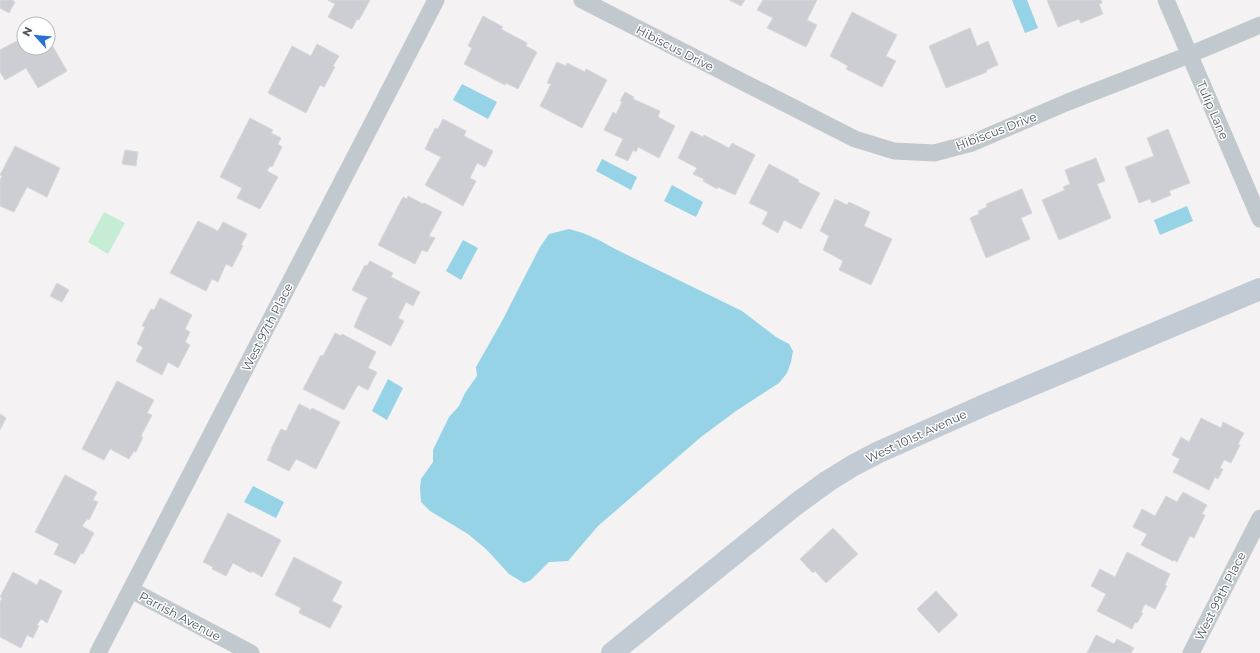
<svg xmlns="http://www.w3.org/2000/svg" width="1260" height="653" viewBox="0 0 1260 653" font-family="Montserrat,sans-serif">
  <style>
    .green { fill: #c5edd6 }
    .water { fill: #96d3e6 }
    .building { fill: #ccced4; stroke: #d7d8dd }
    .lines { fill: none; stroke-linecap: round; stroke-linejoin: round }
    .street { stroke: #c1c9cf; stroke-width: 17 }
    .secondary { stroke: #c2cad4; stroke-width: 22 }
    .labels { text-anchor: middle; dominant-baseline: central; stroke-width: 3; stroke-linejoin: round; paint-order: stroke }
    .street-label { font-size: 12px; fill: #4b555e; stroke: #fff }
  </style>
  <rect width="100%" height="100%" fill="#f4f2f2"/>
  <!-- green -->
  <polygon class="green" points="104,212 125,223 108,254 88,242"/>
  <!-- water -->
  <g class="water">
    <polygon points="1012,0 1027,0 1038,28 1025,33"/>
    <polygon points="462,84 497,102 488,119 453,100"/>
    <polygon points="602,159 637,177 631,190 596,171"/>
    <polygon points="672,185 703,202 696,217 664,201"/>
    <polygon points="1187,206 1193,221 1160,235 1154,220"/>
    <path d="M 569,229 C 586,233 600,240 615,249 L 742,311 L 776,337 L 789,344 L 793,351 L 791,362 L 787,373 L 779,383 L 736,411 L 701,437 L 598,526 L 568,561 L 549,562 L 531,580 L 524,583 L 509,574 L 486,549 L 468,534 L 430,511 L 421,502 L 420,488 L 421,479 L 433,462 L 433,450 L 449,417 L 459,406 L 465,393 L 477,376 L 476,367 L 501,323 L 540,247 L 549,234 Z"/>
    <polygon points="463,240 478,248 461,280 446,271"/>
    <polygon points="388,379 403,388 387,420 372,411"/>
    <polygon points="253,486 284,502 276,518 244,502"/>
  </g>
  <!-- building -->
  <g class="building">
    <polygon points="0,0 12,0 15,2 9,13 0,8"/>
    <polygon points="328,0 370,0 359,20 357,19 352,29 328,17 335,4"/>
    <polygon points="729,0 745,0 741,6"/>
    <polygon points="763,0 817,0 807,20 817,25 806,47 767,28 773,18 757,10"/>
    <polygon points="1047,0 1101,0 1102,3 1099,4 1103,14 1081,23 1079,19 1058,27"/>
    <polygon points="852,12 897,35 886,56 896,61 882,87 846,69 848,66 830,56"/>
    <polygon points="483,16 503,27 501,29 527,43 526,46 537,52 518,89 506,83 505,85 464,64 472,48 468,46"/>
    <polygon points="970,28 977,46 988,41 998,65 986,70 987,72 946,88 929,46"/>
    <polygon points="24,37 24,48 48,48 48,38 67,71 38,88 26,68 5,80 0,72 0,50"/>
    <polygon points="317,44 339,56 333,66 335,67 324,87 320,85 306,113 268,93 292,46 311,56"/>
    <polygon points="557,62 566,66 567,63 585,72 586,69 607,80 582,128 540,106 551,84 547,83"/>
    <polygon points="625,92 634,97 633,99 660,111 658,117 675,126 659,158 638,147 636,152 633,150 628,161 615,155 623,139 604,130 613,112 616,114 622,102 620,101"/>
    <polygon points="250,118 273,130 271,133 281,138 278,144 282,147 272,167 270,166 267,171 278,177 260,209 237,198 242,188 220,177"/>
    <polygon points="443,119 466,131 464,136 493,151 485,167 477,163 470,178 476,181 463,206 425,185 441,157 425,149 435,128 438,129"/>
    <polygon points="1168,129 1190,183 1169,191 1171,195 1152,203 1150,199 1139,203 1125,167 1154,156 1147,138"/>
    <polygon points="691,131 703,137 704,135 729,148 732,143 755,155 735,195 718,187 717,189 703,181 704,179 693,174 697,168 678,158"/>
    <polygon points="15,146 60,168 47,197 27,187 14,212 0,206 0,180 2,176 0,175"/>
    <polygon points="125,150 138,152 136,166 122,164"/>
    <polygon points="1096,158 1105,181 1097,184 1111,218 1059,240 1042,200 1065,190 1063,187 1070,184 1065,170"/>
    <polygon points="769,164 799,180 798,182 820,193 801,229 784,220 778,233 762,224 768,212 749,203"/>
    <polygon points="1022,189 1032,213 1021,218 1030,239 986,258 970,218 979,214 978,211 987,207 986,204"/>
    <polygon points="408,196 423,204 424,203 442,212 429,236 435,238 427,252 422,250 415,264 378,245 403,197 407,199"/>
    <polygon points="835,199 847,205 849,202 870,212 864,226 892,239 871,285 839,270 843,261 823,250 829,236 820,231"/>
    <polygon points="198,221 218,231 223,222 247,234 241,245 243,246 232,267 226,264 218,282 212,279 206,291 170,273"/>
    <polygon points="370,261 393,273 391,277 420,292 413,306 406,302 398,318 404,321 391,346 354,327 364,304 368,298 352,290 365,265 367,266"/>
    <polygon points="57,283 69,290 62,302 50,296"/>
    <polygon points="160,298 192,315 185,329 190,332 185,342 190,345 178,368 168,362 162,375 136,361 143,347 137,344 145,327 142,326 151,309 154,310"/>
    <polygon points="335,333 341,336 342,334 376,352 368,368 377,372 368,390 358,385 344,410 303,389 321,355 323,356"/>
    <polygon points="117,381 154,400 147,413 152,415 141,436 143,437 136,452 134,451 129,459 110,449 104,460 82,449"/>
    <polygon points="299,404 311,410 312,408 340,422 316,469 296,459 289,471 267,460 272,449 271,449 281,429 286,431"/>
    <polygon points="0,414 6,418 0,430"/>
    <polygon points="1201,418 1221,428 1223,422 1244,433 1238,444 1240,445 1231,463 1224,460 1220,468 1223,469 1218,479 1215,477 1209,490 1173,472 1180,459 1172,455 1181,437 1189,442"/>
    <polygon points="65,475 97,492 93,500 98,502 89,520 87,519 82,526 94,533 83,554 81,553 75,564 54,554 59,544 35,532"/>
    <polygon points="1183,492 1207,505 1202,514 1205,515 1194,538 1190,536 1177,562 1174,560 1173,561 1141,545 1147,534 1133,527 1142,509 1155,516 1166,496 1177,502"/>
    <polygon points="228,513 281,540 262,577 252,571 251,573 233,563 226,576 212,569 213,567 203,562"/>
    <polygon points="833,528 858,554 826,583 815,571 813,573 800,559"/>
    <polygon points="1127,552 1170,574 1165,585 1167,586 1155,609 1145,604 1141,612 1143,613 1137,623 1135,622 1132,629 1097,611 1106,594 1091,586 1100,569 1115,577"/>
    <polygon points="294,557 342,582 332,601 342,606 330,628 299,613 301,608 275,595"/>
    <polygon points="13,572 37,585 40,579 62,591 47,623 41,619 37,625 39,626 33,638 27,635 21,648 0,637 0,602 2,598 0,597"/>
    <polygon points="936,591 958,615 939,633 917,609"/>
    <polygon points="1096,635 1114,644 1117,639 1134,648 1131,653 1087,653"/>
  </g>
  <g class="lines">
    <!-- street -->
    <g class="street">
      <polyline points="582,0 855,139 894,151 934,153 972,143 1068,102 1189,55 1260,25"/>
      <polyline points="1166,0 1260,219"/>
      <polyline points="131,590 251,653"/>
      <polyline points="98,653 436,0"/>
      <polyline points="1191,653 1260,518"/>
    </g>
    <!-- secondary -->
    <polyline class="secondary" points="612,653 795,505 828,481 854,465 879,452 987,404 1260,289"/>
  </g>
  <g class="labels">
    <!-- street labels -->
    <g class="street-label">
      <text transform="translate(675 48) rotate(27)">Hibiscus Drive</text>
      <text transform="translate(1213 110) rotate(67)">Tulip Lane</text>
      <text transform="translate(996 131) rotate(-21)">Hibiscus Drive</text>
      <text transform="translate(267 327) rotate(-63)">West 97th Place</text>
      <text transform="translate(916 436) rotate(-25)">West 101st Avenue</text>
      <text transform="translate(1220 596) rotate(-63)">West 99th Place</text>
      <text transform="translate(180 616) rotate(28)">Parrish Avenue</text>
    </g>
  </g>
  <!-- north arrow -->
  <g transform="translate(36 36) rotate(297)"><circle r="19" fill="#ffffff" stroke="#b7bbbf"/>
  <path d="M0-3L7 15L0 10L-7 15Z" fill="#2971d7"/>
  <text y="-6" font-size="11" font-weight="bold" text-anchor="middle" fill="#4b555e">N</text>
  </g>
</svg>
